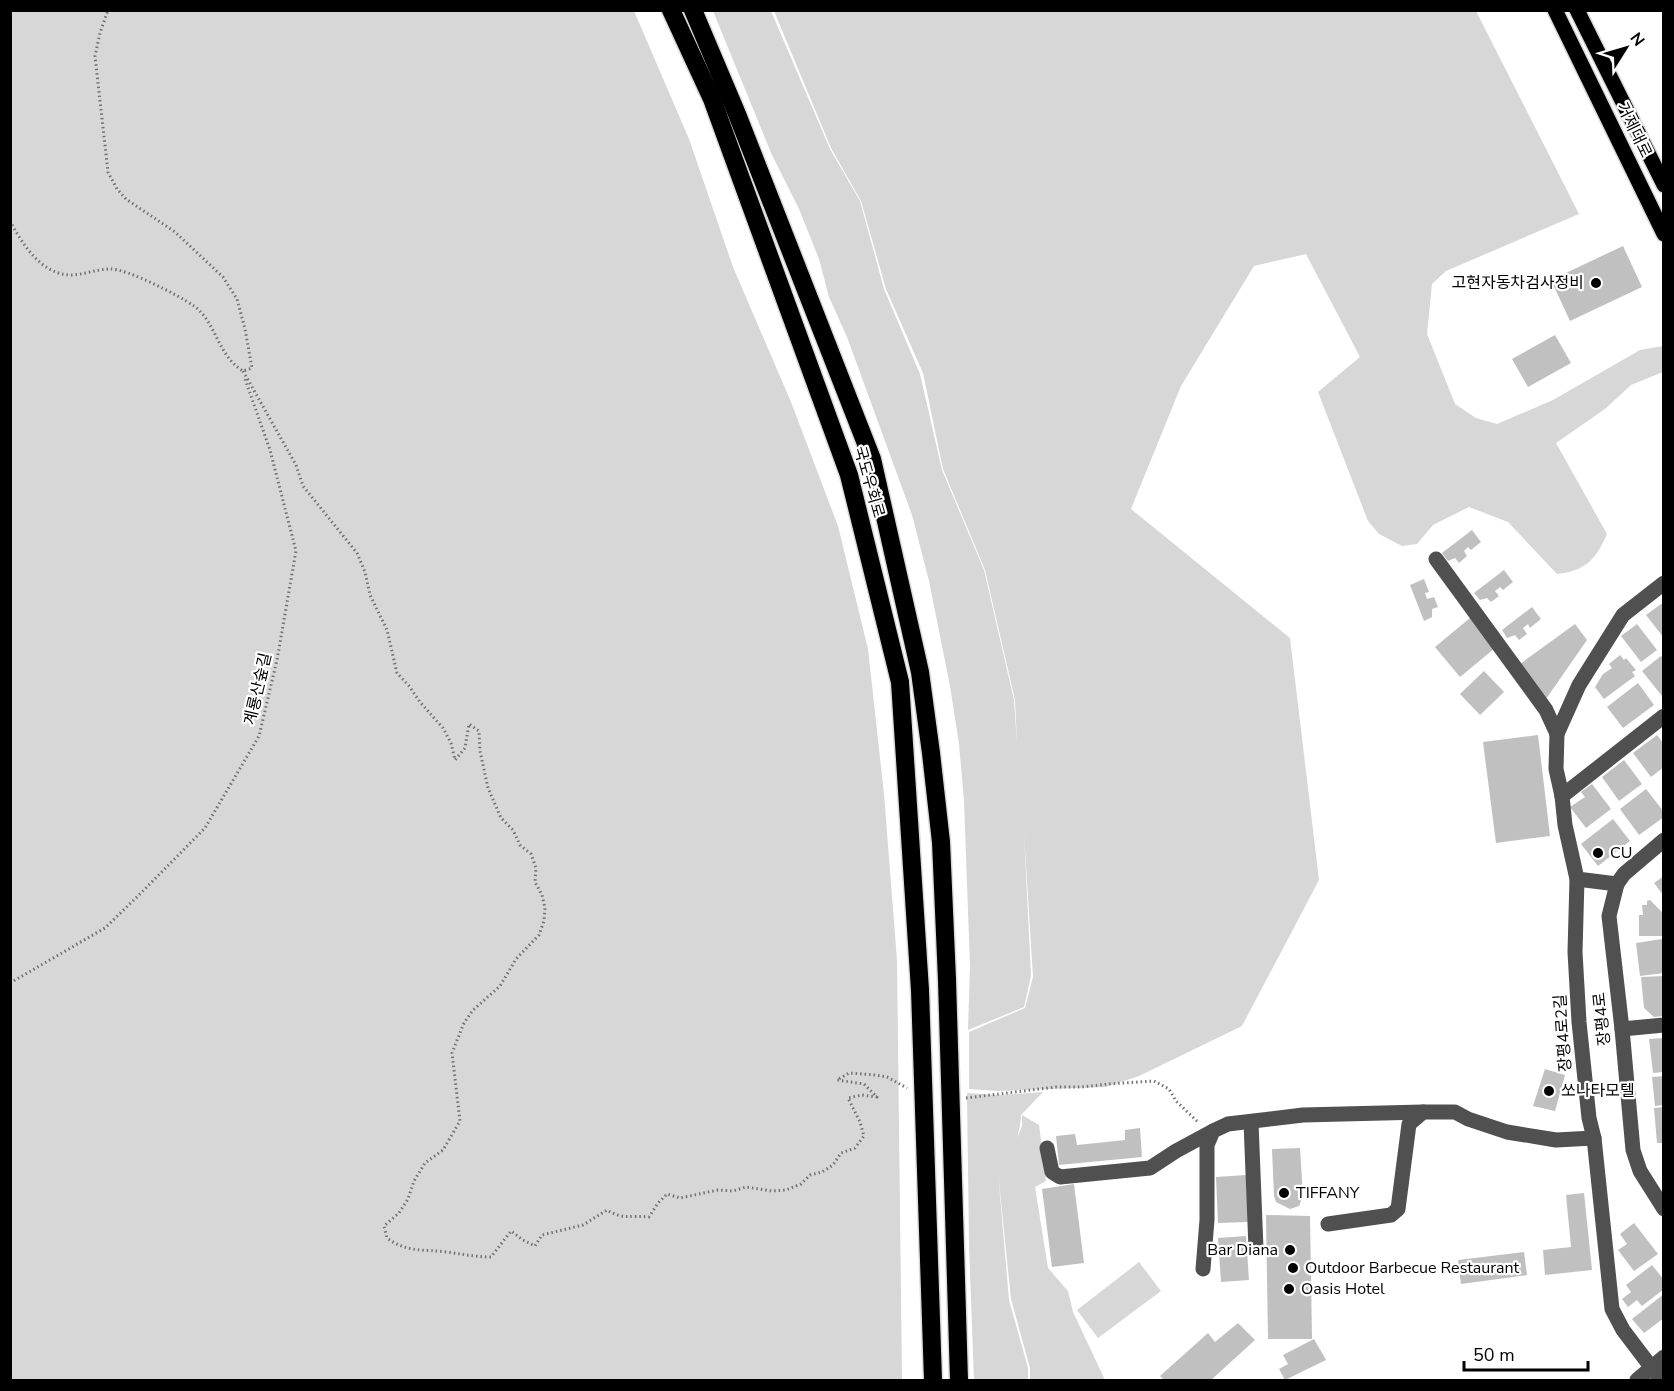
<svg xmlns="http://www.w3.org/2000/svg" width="1674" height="1391" viewBox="0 0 1674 1391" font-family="'Nunito Sans','Noto Sans KR',sans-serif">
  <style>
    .green { fill: #d7d7d7 }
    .building { fill: #c0c0c0 }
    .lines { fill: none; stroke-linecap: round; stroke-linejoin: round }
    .major-casing { stroke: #dbdbdb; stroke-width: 18 }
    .highway-casing { stroke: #dbdbdb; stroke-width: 21 }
    .path { stroke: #727272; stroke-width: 3; stroke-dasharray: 1.5 3; stroke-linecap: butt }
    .minor { stroke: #505050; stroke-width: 15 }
    .major { stroke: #000; stroke-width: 15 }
    .highway { stroke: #000; stroke-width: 18 }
    .highway-bridge-casing { stroke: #dbdbdb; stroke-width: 21; stroke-linecap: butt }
    .highway-bridge { stroke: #000; stroke-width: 18 }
    .poi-dot { fill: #000; stroke: #fff; stroke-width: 2 }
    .labels { text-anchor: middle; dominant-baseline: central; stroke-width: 4.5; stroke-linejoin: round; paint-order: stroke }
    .street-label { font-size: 16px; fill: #000; stroke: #fff }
    .poi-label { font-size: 16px; fill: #000; stroke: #fff; text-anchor: start }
  </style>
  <rect width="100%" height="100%" fill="#fff"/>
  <!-- green -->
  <g class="green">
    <polygon points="10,11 634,11 689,139 733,267 791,402 838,526 868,649 884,794 897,960 902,1380 11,1380"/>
    <path d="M 713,11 L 771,11 L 830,149 L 860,201 L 884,289 L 920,374 L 942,470 L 984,570 L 1014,700 L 1017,744 L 1015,700 L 985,570 L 943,469 L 923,373 L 886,289 L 861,201 L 831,148 L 774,11 L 1476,11 L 1579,214 L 1446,271 L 1432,284 L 1427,334 L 1455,404 L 1476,418 L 1497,424 L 1553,400 L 1640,350 L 1663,346 L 1663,372 L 1631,385 L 1605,409 L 1556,443 L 1607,534 C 1596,559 1586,571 1557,574 L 1508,522 L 1469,507 L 1433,525 L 1417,544 L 1402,546 L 1379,534 L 1368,521 L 1318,392 L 1360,357 L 1306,254 L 1254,266 L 1181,386 L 1131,509 L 1290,638 L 1319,880 L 1242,1026 L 1139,1076 L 1106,1087 L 998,1091 L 969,1089 L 969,1032 L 1025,1008 L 1033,977 L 1024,833 L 1031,976 L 1024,1007 L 968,1030 L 970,966 L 964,801 L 959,744 L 950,686 L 929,581 L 912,515 L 847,337 L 829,297 L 819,259 L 799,209 L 772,155 Z"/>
    <polygon points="1043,1092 1021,1115 1020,1126 1017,1138 1022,1126 1022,1115 1039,1125 1046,1181 1035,1187 1048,1268 1068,1291 1073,1312 1105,1380 1030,1380 1030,1368 1011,1299 998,1172 1009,1300 1028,1368 1028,1380 974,1380 969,1246 967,1093 1000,1095"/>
    <polygon points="1139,1262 1161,1291 1098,1338 1077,1310"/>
  </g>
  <!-- building -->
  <g class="building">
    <polygon points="1623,246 1642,287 1570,321 1551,280"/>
    <polygon points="1555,335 1571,363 1528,387 1512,359"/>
    <polygon points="1472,530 1481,542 1471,550 1468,547 1464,551 1467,556 1459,563 1455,558 1448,561 1442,553"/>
    <polygon points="1504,570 1513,582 1503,590 1500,587 1495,591 1499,596 1491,602 1487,598 1480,600 1474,593"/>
    <polygon points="1424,579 1429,592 1425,593 1427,599 1434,597 1438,607 1432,609 1432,617 1424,621 1410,585"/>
    <polygon points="1664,602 1664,638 1646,615"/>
    <polygon points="1532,607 1541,619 1530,628 1528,624 1523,628 1527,634 1519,640 1515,635 1507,638 1502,630"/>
    <polygon points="1470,618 1495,648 1460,677 1435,647"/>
    <polygon points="1575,624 1587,640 1546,699 1520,664"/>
    <polygon points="1637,624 1657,650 1641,662 1621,636"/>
    <polygon points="1620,655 1624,660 1626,658 1636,670 1632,672 1635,676 1604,699 1595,687 1603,674 1612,668 1609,664"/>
    <polygon points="1661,656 1664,659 1664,695 1662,696 1642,671"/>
    <polygon points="1484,671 1504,692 1480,715 1460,694"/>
    <polygon points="1638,683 1654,705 1623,728 1607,707"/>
    <polygon points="1538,735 1550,836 1496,843 1483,742"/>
    <polygon points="1657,735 1664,744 1664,767 1651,777 1633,753"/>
    <polygon points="1624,760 1642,784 1619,801 1602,777"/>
    <polygon points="1592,784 1611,809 1586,828 1570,807 1585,797 1581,792"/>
    <polygon points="1646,789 1664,812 1664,817 1639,835 1620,809"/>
    <polygon points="1613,819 1630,841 1598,866 1581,844"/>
    <polygon points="1664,876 1664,896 1654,883"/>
    <polygon points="1650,900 1662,912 1663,936 1639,936 1639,915 1643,915 1642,905 1647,905 1647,901"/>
    <polygon points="1662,939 1664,973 1640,976 1636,943"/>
    <polygon points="1664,976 1664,1016 1654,1017 1644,1008 1641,977"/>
    <polygon points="1664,1038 1664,1072 1653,1073 1649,1039"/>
    <polygon points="1545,1069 1565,1075 1555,1111 1533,1106"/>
    <polygon points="1664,1076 1664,1105 1655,1106 1652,1077"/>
    <polygon points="1664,1107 1664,1143 1657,1143 1654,1108"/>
    <polygon points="1140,1128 1142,1157 1059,1165 1056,1136 1075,1134 1077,1145 1125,1140 1125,1130"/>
    <polygon points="1300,1148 1303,1196 1299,1206 1290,1209 1276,1202 1274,1196 1272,1149"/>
    <polygon points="1246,1175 1248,1222 1218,1223 1216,1177"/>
    <polygon points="1074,1184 1084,1263 1052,1267 1042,1189"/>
    <polygon points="1584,1193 1592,1270 1545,1275 1543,1250 1571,1247 1566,1195"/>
    <polygon points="1266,1215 1310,1216 1312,1339 1268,1339"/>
    <polygon points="1634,1223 1658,1254 1634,1271 1618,1250 1627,1244 1620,1234"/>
    <polygon points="1246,1236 1249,1280 1221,1282 1218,1238"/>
    <polygon points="1524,1252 1527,1275 1461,1284 1458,1260"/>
    <polygon points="1652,1265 1664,1280 1664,1289 1642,1306 1637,1300 1628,1307 1622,1299 1631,1292 1626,1285"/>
    <polygon points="1664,1294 1664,1318 1644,1333 1632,1319"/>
    <polygon points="1238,1323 1255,1340 1211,1380 1164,1380 1160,1376 1208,1333 1215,1342"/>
    <polygon points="1314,1339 1326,1360 1285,1380 1279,1369 1288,1364 1283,1355"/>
  </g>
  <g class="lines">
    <!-- major casing -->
    <g class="major-casing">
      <g id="major">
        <polyline points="1555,10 1664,234"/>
        <polyline points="1577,10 1664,185"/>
      </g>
    </g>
    <!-- highway casing -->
    <g class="highway-casing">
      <g id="highway">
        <polyline points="671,10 712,99 849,475 900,682 920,990"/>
        <polyline points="693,10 737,114 872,459 920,672 931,753 941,842 947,980"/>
      </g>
    </g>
    <!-- path -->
    <g class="path">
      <path d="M 10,221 C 23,245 42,276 73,275 C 86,274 98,269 110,269 C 128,269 178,295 194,306 C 217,323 217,355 243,371 L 252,368 L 245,329 L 237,299 L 223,277 L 175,232 L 126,199 L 117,189 L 108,172 L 95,56 L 100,33 L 108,10"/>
      <path d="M 243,371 L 296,465 L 303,486 L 357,553 L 365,572 L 370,595 L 387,630 L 397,673 L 409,686 L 420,702 L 443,728 L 451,743 L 455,760 L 465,748 L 469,724 L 479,731 L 480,751 L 488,788 L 501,818 L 513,830 L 520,845 L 531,854 L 536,868 L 535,882 L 542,895 L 545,908 L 544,921 L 539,935 L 516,959 L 500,986 L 473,1010 L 464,1023 L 452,1053 L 460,1121 L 443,1150 L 425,1163 L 414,1181 L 408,1199 L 399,1213 L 384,1226 L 387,1238 C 407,1253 424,1249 447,1252 C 462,1254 476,1257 491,1257 L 511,1231 L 523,1240 L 535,1246 L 542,1235 L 583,1225 L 607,1210 C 623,1220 631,1215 649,1217 L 658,1203 L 667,1194 L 680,1198 L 718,1190 L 733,1191 L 746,1187 L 772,1191 L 786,1190 L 801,1184 L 810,1175 L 822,1172 L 833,1165 L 841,1153 L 855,1148 L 864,1136 L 860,1122 L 848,1098 L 862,1095 L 877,1097 L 864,1084 L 837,1080 L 849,1073 L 875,1075 L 887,1077 L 907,1088"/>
      <polyline points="10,983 105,928 141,893 205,828 259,736 277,660 296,551 270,450 245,379"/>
      <polyline points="966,1098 1056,1087 1082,1087 1108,1084 1154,1081 1169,1089 1176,1101 1199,1123"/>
    </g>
    <!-- minor -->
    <g class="minor">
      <polyline points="1436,559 1546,710 1557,734"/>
      <polyline points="1562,796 1556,769 1557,734 1579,685 1623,615 1664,583"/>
      <polyline points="1664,840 1624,874 1617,884 1609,916 1622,1029 1633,1150 1640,1171 1664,1209"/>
      <polyline points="1577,879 1617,884"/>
      <polyline points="1622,1029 1664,1025"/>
      <polyline points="1251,1122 1256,1249"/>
      <polyline points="1047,1148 1052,1172 1060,1177 1150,1168 1176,1151 1213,1131"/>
      <polyline points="1328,1224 1391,1215 1398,1209 1409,1124 1423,1112 1455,1112 1468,1119 1507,1132 1556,1140 1594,1138"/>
      <polyline points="1203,1269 1207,1220 1207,1145 1213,1131 1228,1124 1303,1115 1423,1112"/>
      <polyline points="1637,1380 1664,1357"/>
      <polyline points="1661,1380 1623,1330 1612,1309 1594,1138 1589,1118 1579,1022 1575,952 1577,879 1565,825 1562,796 1664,716"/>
    </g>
    <!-- major -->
    <use href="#major" class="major"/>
    <!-- highway -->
    <use href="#highway" class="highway"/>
    <!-- highway-bridge casing -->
    <g class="highway-bridge-casing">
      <g id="highway-bridge">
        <polyline points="947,980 959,1380"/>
        <polyline points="920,990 933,1380"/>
      </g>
    </g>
    <!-- highway-bridge -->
    <use href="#highway-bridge" class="highway-bridge"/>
  </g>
  <!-- markers -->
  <g class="poi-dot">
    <circle cx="1596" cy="283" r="6"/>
    <circle cx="1598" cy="853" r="6"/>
    <circle cx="1549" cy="1091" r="6"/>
    <circle cx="1284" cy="1193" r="6"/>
    <circle cx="1290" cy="1250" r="6"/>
    <circle cx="1293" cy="1268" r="6"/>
    <circle cx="1289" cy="1289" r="6"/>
  </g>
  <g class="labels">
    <!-- street labels -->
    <g class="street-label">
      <text transform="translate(1634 130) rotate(64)">거제대로</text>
      <text transform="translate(869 482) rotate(74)">국도우회로</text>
      <text transform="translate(258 689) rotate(-77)">계룡산숲길</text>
      <text transform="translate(1602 1019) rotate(-96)">장평4로</text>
      <text transform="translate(1563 1033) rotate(-94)">장평4로2길</text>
    </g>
    <!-- poi labels -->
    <g class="poi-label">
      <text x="1584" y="283" text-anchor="end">고현자동차검사정비</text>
      <text x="1610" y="853">CU</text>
      <text x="1561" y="1091">쏘나타모텔</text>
      <text x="1296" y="1193">TIFFANY</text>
      <text x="1278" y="1250" text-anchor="end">Bar Diana</text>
      <text x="1305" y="1268">Outdoor Barbecue Restaurant</text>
      <text x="1301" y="1289">Oasis Hotel</text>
    </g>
  </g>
  <!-- border -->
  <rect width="1674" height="1391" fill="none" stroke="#000000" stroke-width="24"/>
  <!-- north arrow -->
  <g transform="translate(1626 48) rotate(53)" stroke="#ffffff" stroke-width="4.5" paint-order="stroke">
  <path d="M0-4.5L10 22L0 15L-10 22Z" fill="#000000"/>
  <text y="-9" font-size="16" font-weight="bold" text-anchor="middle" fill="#000000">N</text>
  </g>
  <!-- scale -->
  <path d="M1464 1361v9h124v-9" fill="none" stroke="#000000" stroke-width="3"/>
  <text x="1473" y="1361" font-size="18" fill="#000000" stroke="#ffffff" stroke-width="4.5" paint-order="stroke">50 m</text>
</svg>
